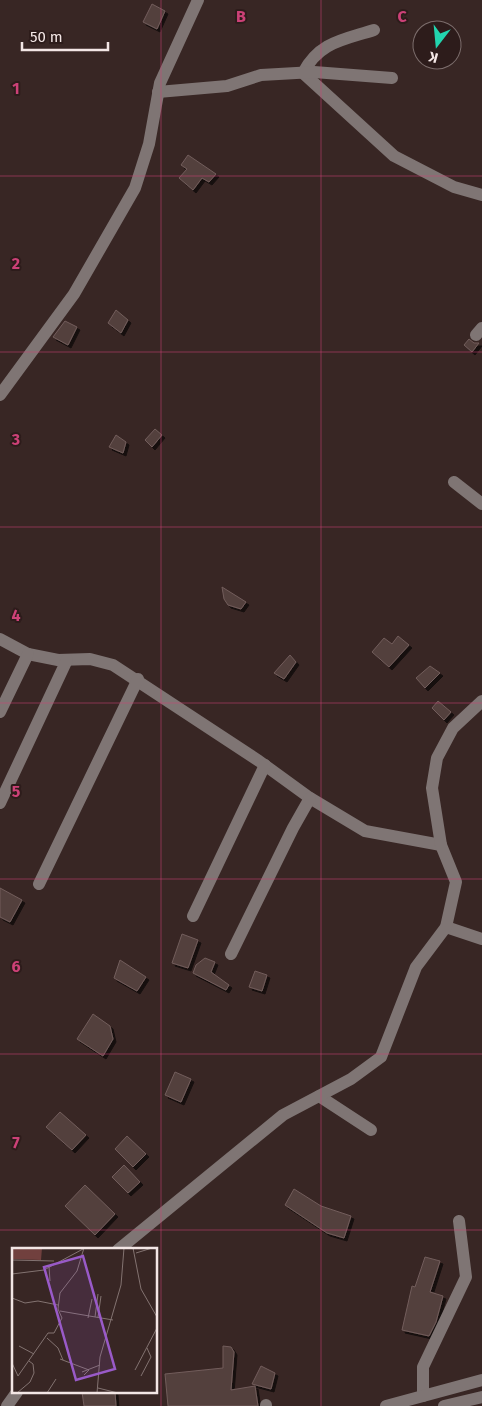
<svg xmlns="http://www.w3.org/2000/svg" width="482" height="1406" viewBox="0 0 482 1406" font-family="'Fira Sans',sans-serif">
  <style>
    .building { fill: #53403e; stroke: #725d5b; filter: url(#shadow) }
    .lines { fill: none; stroke-linecap: round; stroke-linejoin: round }
    .minor { stroke: #7f7574; stroke-width: 12 }
    .grid { fill: none; stroke: #cc4177; stroke-width: 1; stroke-opacity: 0.55 }
    .inset-road { fill: none; stroke: #837371; stroke-width: 1 }
    .view { fill: #995ac8; fill-opacity: 0.15; stroke: #995ac8; stroke-width: 2.5 }
    .inset-edge { fill: none; stroke: #f3e6e5; stroke-width: 2.5 }
    .grid-label { font-size: 16px; text-anchor: middle; font-weight: bold; fill: #cc4177; stroke: #2d1c1b; stroke-width: 4; stroke-linejoin: round; paint-order: stroke }
  </style>
  <defs>
    <filter id="shadow"><feDropShadow dx="3" dy="3" stdDeviation="0" flood-color="#0009"/></filter>
  </defs>
  <rect width="100%" height="100%" fill="#382624"/>
  <!-- building -->
  <g class="building">
    <polygon points="152,4 165,11 157,29 143,22"/>
    <polygon points="188,155 216,174 209,182 202,178 193,190 179,178 187,169 181,165"/>
    <polygon points="116,310 128,320 121,333 108,323"/>
    <polygon points="65,321 77,327 68,345 53,337"/>
    <polygon points="469,339 474,343 479,343 472,352 464,345"/>
    <polygon points="155,429 162,435 152,447 145,440"/>
    <polygon points="116,435 126,442 123,453 109,447"/>
    <polygon points="222,587 246,602 241,609 228,605 224,599"/>
    <polygon points="398,636 409,645 389,667 372,652 384,638 392,644"/>
    <polygon points="290,655 296,662 284,679 274,673"/>
    <polygon points="430,666 440,673 425,688 416,678"/>
    <polygon points="438,701 451,712 444,720 432,708"/>
    <polygon points="0,888 22,900 10,922 0,917"/>
    <polygon points="182,934 198,940 188,968 172,963"/>
    <polygon points="205,958 215,962 211,972 229,985 226,990 193,973 196,965"/>
    <polygon points="120,960 146,977 137,991 114,978"/>
    <polygon points="255,971 267,975 262,991 249,987"/>
    <polygon points="93,1014 110,1026 113,1039 103,1056 77,1039"/>
    <polygon points="175,1072 191,1079 181,1102 165,1095"/>
    <polygon points="60,1112 86,1135 72,1150 46,1127"/>
    <polygon points="127,1136 146,1154 133,1167 115,1149"/>
    <polygon points="124,1165 140,1182 128,1193 112,1177"/>
    <polygon points="85,1185 115,1214 95,1235 65,1206"/>
    <polygon points="294,1189 321,1206 351,1216 344,1238 327,1233 285,1205"/>
    <polygon points="425,1257 440,1261 430,1292 443,1296 436,1322 429,1336 402,1330 412,1286 415,1287"/>
    <polygon points="223,1346 231,1347 234,1352 231,1390 255,1386 258,1406 168,1406 165,1374 223,1368"/>
    <polygon points="261,1366 275,1373 271,1389 252,1384"/>
    <polygon points="82,1392 115,1392 116,1406 84,1406"/>
  </g>
  <g class="lines">
    <!-- minor -->
    <g class="minor">
      <path d="M 374,30 C 343,40 319,42 303,73 L 394,156 L 454,187 L 482,195"/>
      <polyline points="158,92 227,86 261,75 314,72 392,78"/>
      <polyline points="476,335 482,328"/>
      <polyline points="0,395 74,294 135,188 149,144 160,83 198,0"/>
      <polyline points="454,482 482,504"/>
      <polyline points="0,639 28,654 58,660 90,659 113,665 259,761 310,798 365,831 441,845"/>
      <polyline points="0,712 28,654"/>
      <polyline points="0,803 67,660"/>
      <polyline points="39,884 138,679"/>
      <polyline points="193,916 265,765"/>
      <polyline points="446,927 482,939"/>
      <polyline points="231,954 293,828 310,798"/>
      <polyline points="319,1096 371,1130"/>
      <polyline points="118,1250 283,1115 351,1079 381,1057 416,967 446,927 456,882 441,845 432,788 437,758 453,728 482,701"/>
      <polyline points="423,1396 423,1367 466,1277 459,1221"/>
      <polyline points="7,1406 17,1392"/>
      <polyline points="266,1406 266,1405"/>
      <polyline points="386,1406 482,1380"/>
      <polyline points="444,1406 482,1397"/>
    </g>
  </g>
  <!-- grid -->
  <path class="grid" d="M 161,0 L 161,1406M 321,0 L 321,1406M 0,176 L 482,176M 0,352 L 482,352M 0,527 L 482,527M 0,703 L 482,703M 0,879 L 482,879M 0,1054 L 482,1054M 0,1230 L 482,1230"/>
  <!-- overview -->
  <g transform="translate(12 1248)">
    <rect width="145" height="145" fill="#382624"/>
    <path d="M 0,0 L 30,0 L 29,12 L 0,11 Z" fill="#71403e"/>
    <path class="inset-road" d="M 121,0 L 129,41 L 145,69M 124,5 L 140,0M 0,12 L 42,13M 37,18 L 38,33M 0,26 L 32,22 L 71,1M 0,50 L 13,55 L 26,53 L 46,57M 48,63 L 101,72M 83,69 L 86,46M 86,69 L 89,48M 76,70 L 80,51M 35,90 L 46,100 L 51,112M 7,98 L 22,106M 48,111 L 77,122 L 72,127M 0,115 L 6,128 L 36,85 L 42,85 L 50,70 L 46,61 L 48,45 L 65,23 L 72,0M 123,122 L 145,80M 70,124 L 88,117M 129,128 L 139,109 L 135,100M 86,140 L 106,145M 5,145 L 18,134 L 22,125 L 21,116 L 17,113M 35,145 L 44,131M 85,145 L 88,109 L 109,37 L 112,0"/>
    <path class="view" d="M 71,8 L 103,121 L 64,132 L 32,19 Z"/>
    <rect width="145" height="145" class="inset-edge"/>
  </g>
  <g class="grid-label">
    <text x="241" y="22">B</text>
    <text x="402" y="22">C</text>
    <text x="16" y="94">1</text>
    <text x="16" y="269">2</text>
    <text x="16" y="445">3</text>
    <text x="16" y="621">4</text>
    <text x="16" y="797">5</text>
    <text x="16" y="972">6</text>
    <text x="16" y="1148">7</text>
  </g>
  <!-- north arrow -->
  <g transform="translate(437 45) rotate(196)"><circle r="24" fill="#2d1c1b" stroke="#7c6d6c"/>
  <path d="M0-4L9 19L0 12L-9 19Z" fill="#22d5af"/>
  <text y="-8" font-size="14" font-weight="bold" text-anchor="middle" fill="#f3e6e5">K</text>
  </g>
  <!-- scale -->
  <path d="M22 42v8h86v-8" fill="none" stroke="#f3e6e5" stroke-width="2.5"/>
  <text x="30" y="42" font-size="15" fill="#f3e6e5" stroke="#2d1c1b" stroke-width="4" paint-order="stroke">50 m</text>
</svg>
